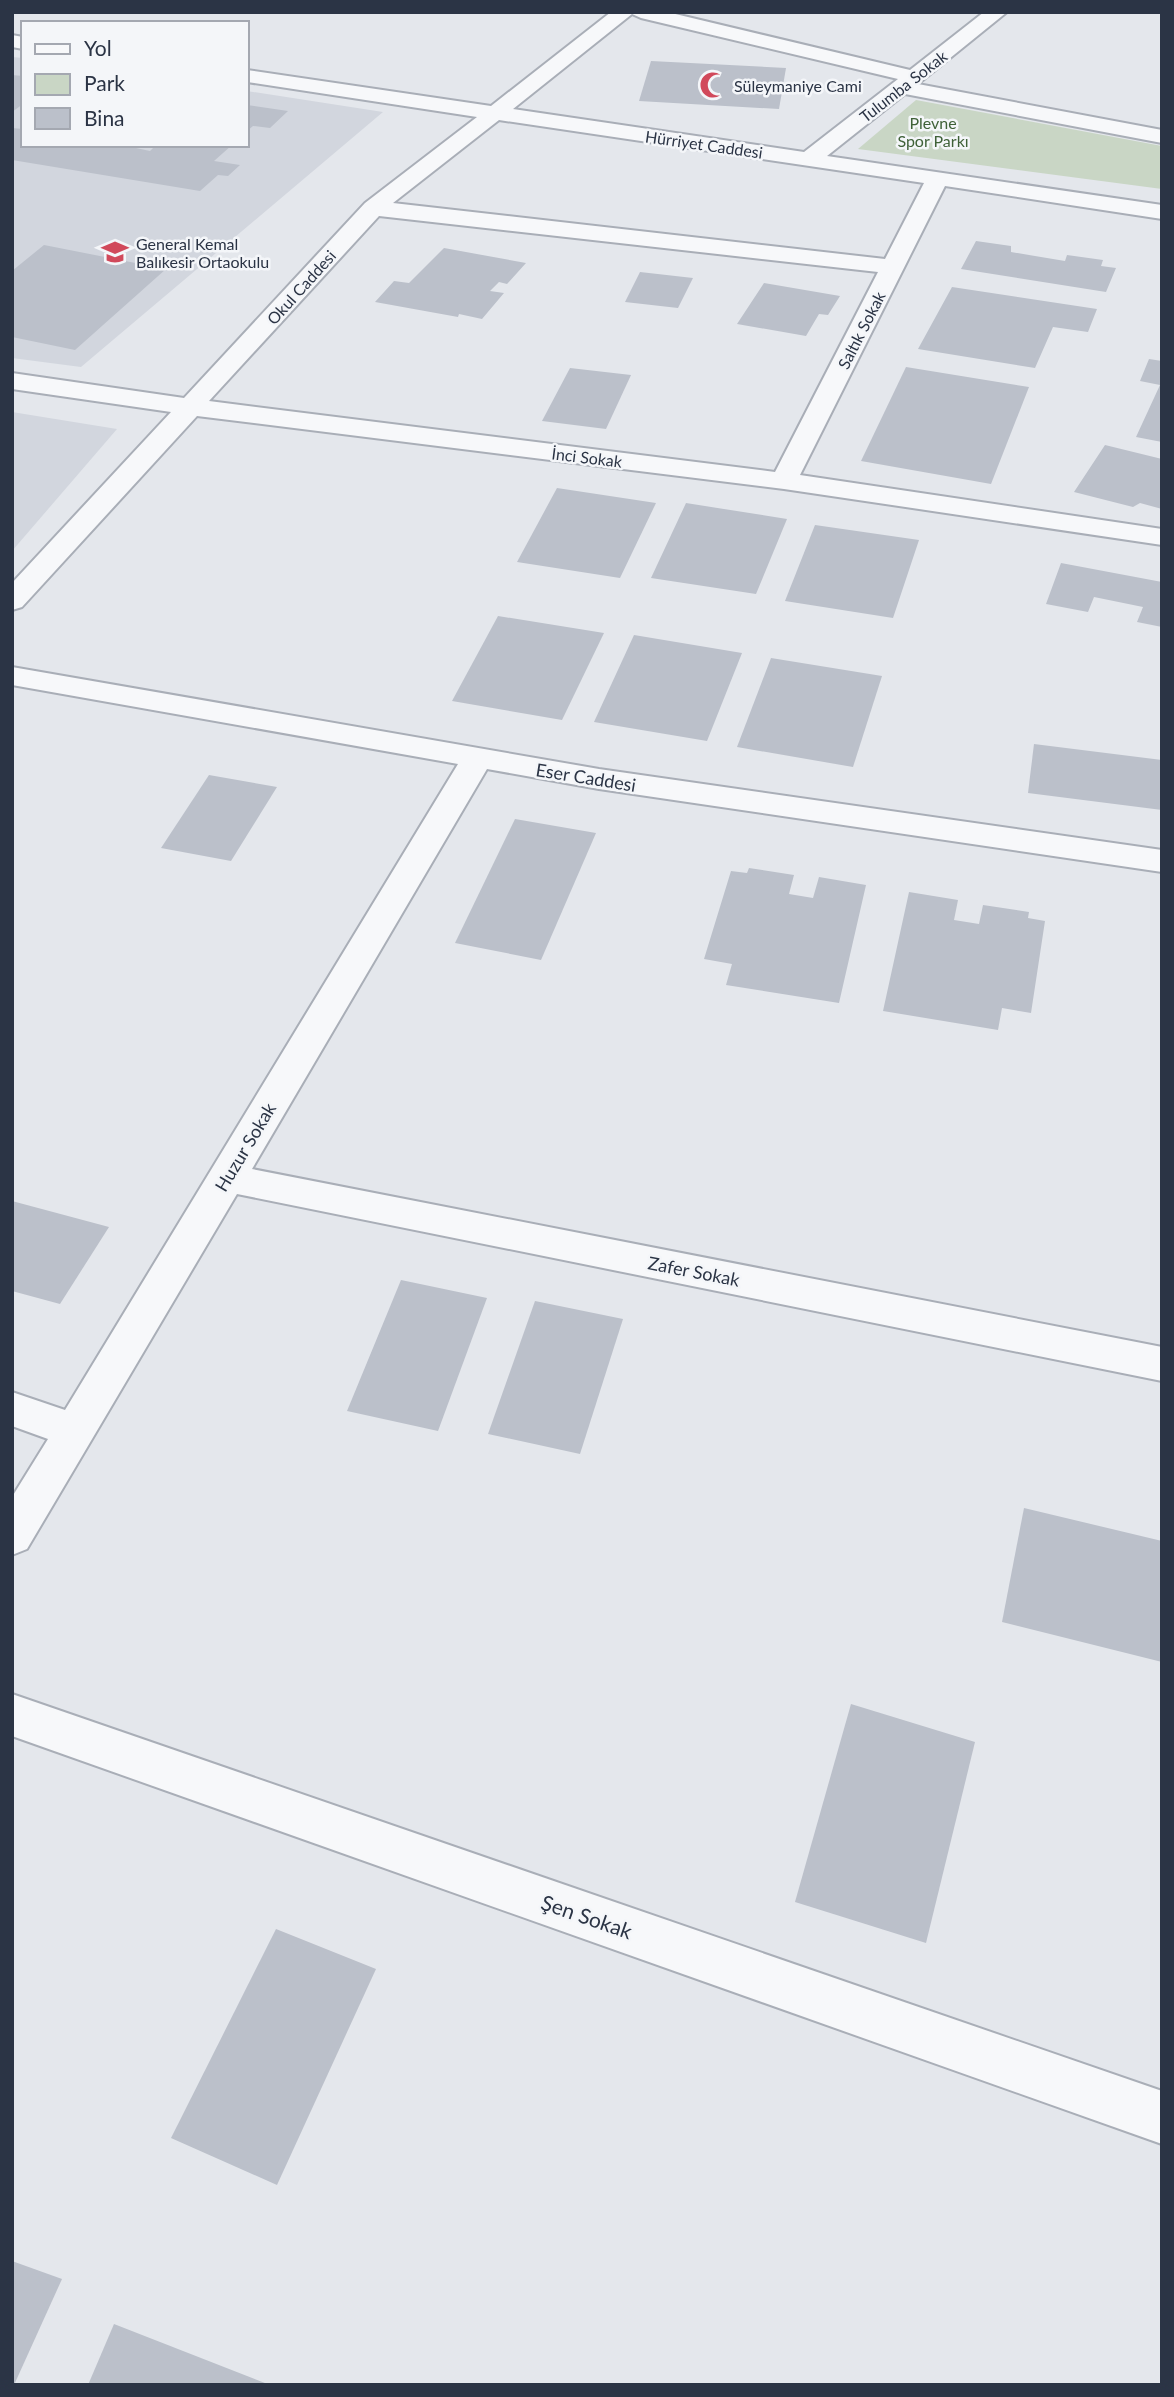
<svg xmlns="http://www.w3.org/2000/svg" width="1174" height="2397" viewBox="0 0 1174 2397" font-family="Lato,sans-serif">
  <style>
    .built { fill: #d2d6de }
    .green { fill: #c9d6c5 }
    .building { fill: #bbc0ca }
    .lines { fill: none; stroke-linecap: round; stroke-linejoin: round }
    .minor-casing { stroke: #a9aeb7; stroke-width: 4 }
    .minor { fill: #f7f8fa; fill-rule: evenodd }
    .labels { text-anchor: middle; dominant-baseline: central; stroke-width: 5; stroke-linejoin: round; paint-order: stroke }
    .far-poi-label { font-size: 16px; fill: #2b3445; stroke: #f4f6f9; text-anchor: start }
    .far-street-label { font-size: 16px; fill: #2b3445; stroke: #f4f6f9 }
    .far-park-label { font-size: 16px; fill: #3f6138; stroke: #f4f6f9 }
    .street-label { font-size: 18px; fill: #2b3445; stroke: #f4f6f9 }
    .near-street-label { font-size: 21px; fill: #2b3445; stroke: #f4f6f9 }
  </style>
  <rect width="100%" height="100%" fill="#e4e7ec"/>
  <!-- built -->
  <g class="built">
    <polygon points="12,57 23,58 23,145 247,145 247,91 383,112 81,367 12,358"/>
    <polygon points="12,412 117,429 12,551"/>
  </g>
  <!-- green -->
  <polygon class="green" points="916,100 1162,146 1162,189 858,149"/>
  <!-- building -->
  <g class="building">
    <polygon points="651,61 786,68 779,109 639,101"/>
    <polygon points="12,75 23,76 23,104 12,112"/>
    <polygon points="247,105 288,111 270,128 253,126 247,131"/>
    <polygon points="12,128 23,129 23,145 122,145 150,151 156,145 232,145 214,161 240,165 228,176 218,175 200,191 12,160"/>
    <polygon points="976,241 1011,246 1011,252 1065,261 1067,255 1103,260 1101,266 1116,268 1106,292 961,269"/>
    <polygon points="44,245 166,269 75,350 12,337 12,271"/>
    <polygon points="444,248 526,263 507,284 499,282 490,291 504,293 482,319 459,314 458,317 375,302 394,281 409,283"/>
    <polygon points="640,272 693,278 678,308 625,302"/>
    <polygon points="764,283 840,296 828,315 819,314 806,336 737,324"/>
    <polygon points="952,287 1097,309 1088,332 1053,327 1035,368 918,349"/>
    <polygon points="1149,359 1162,361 1162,442 1136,437 1160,385 1140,381"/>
    <polygon points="906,367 1029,387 991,484 861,461"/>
    <polygon points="570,368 631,375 606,429 542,421"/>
    <polygon points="1105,445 1162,459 1162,509 1140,503 1133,507 1074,492"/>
    <polygon points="557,488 656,503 620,578 517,562"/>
    <polygon points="686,503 787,519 756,594 651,578"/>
    <polygon points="815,525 919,540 893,618 785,601"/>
    <polygon points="1061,563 1162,582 1162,627 1137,622 1143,607 1094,597 1088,612 1046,604"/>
    <polygon points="498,616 604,633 562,720 452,701"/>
    <polygon points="634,635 742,653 707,741 594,722"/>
    <polygon points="771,658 882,676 853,767 737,747"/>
    <polygon points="1034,744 1162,760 1162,810 1028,793"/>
    <polygon points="209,775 277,787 231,861 161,848"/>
    <polygon points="515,819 596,833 541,960 455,943"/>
    <polygon points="749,868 794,875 789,894 813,898 819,877 866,885 839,1003 726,985 732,964 704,959 731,871 747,873"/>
    <polygon points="909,892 958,900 954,920 979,924 983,905 1029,912 1028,918 1045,921 1031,1013 1002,1008 998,1030 883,1011"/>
    <polygon points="12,1201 109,1227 60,1304 12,1291"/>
    <polygon points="401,1280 487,1298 438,1431 347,1411"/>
    <polygon points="535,1301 623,1319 580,1454 488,1434"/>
    <polygon points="1024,1508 1162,1541 1162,1662 1002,1622"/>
    <polygon points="851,1704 975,1742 926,1943 795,1902"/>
    <polygon points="276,1929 376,1969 277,2185 171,2138"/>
    <polygon points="12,2261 62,2279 14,2385 12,2385"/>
    <polygon points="114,2324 270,2385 88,2385"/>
  </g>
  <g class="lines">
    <!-- minor casing -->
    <g class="minor-casing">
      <g id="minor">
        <path d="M 611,12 L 667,12 L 910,70 L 984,12 L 1007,12 L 918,84 L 1162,130 L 1162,143 L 905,94 L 827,156 L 1162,205 L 1162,219 L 945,186 L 800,475 L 1162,529 L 1162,545 L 784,489 L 197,416 L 22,607 L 12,610 L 12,583 L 171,412 L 12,389 L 12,373 L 184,398 L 365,203 L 477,117 L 247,82 L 247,70 L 491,106 ZM 632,14 L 641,18 L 898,79 L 804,152 L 513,109 ZM 499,120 L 924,183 L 885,259 L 393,203 ZM 379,216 L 878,272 L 775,472 L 209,401 Z"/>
        <polygon points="12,35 23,37 23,49 12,47"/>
        <polygon points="12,667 599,769 1162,850 1162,872 599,789 487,769 252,1169 1162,1347 1162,1381 237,1194 27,1549 12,1555 12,1497 48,1439 12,1426 12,1392 65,1410 458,764 12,685"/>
        <polygon points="12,1694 1162,2091 1162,2144 12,1736"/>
      </g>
    </g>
    <!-- minor -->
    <use href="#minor" class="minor"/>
  </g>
  <!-- icons -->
  <defs>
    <g id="mosque-bare" transform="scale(2.1)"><path d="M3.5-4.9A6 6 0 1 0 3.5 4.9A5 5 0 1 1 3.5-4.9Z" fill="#d1495b" stroke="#f4f6f9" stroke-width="2.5" paint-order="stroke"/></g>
    <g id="school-bare" transform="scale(2.1)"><path d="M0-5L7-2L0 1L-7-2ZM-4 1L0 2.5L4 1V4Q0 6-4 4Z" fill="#d1495b" stroke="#f4f6f9" stroke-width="2.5" paint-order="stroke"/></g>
  </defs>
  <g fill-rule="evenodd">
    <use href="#mosque-bare" x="713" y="85"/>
    <use href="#school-bare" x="115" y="252"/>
  </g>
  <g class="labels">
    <!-- far-poi labels -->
    <g class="far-poi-label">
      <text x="734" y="85">Süleymaniye Cami</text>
      <text x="136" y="243">General Kemal<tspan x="136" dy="18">Balıkesir Ortaokulu</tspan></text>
    </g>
    <!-- far-street labels -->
    <g class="far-street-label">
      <text transform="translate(903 86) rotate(-38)">Tulumba Sokak</text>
      <text transform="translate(704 144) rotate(8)">Hürriyet Caddesi</text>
      <text transform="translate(301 287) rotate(-48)">Okul Caddesi</text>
      <text transform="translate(861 330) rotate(-63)">Saltık Sokak</text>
      <text transform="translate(587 457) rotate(7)">İnci Sokak</text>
    </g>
    <!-- far-park labels -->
    <g class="far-park-label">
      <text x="933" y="122">Plevne<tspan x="933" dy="18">Spor Parkı</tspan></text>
    </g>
    <!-- street labels -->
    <g class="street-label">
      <text transform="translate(586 777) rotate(9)">Eser Caddesi</text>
      <text transform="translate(245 1147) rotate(-59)">Huzur Sokak</text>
      <text transform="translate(694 1271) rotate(11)">Zafer Sokak</text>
    </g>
    <!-- near-street labels -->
    <g class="near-street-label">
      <text transform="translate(587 1916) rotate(19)">Şen Sokak</text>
    </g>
  </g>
  <!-- border -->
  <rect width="1174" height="2397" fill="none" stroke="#2b3445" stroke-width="28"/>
  <!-- legend -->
  <rect x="21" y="21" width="228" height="126" fill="#f4f6f9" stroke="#a4a8b1" stroke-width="2"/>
  <rect x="35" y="44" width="35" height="10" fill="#f7f8fa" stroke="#a4a8b1" stroke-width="2"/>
  <text x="84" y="56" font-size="21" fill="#2b3445">Yol</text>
  <rect x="35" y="74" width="35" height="21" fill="#c9d6c5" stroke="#a4a8b1" stroke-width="2"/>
  <text x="84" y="91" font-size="21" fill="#2b3445">Park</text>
  <rect x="35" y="108" width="35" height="21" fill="#bbc0ca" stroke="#a4a8b1" stroke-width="2"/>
  <text x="84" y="126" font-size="21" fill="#2b3445">Bina</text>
</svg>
